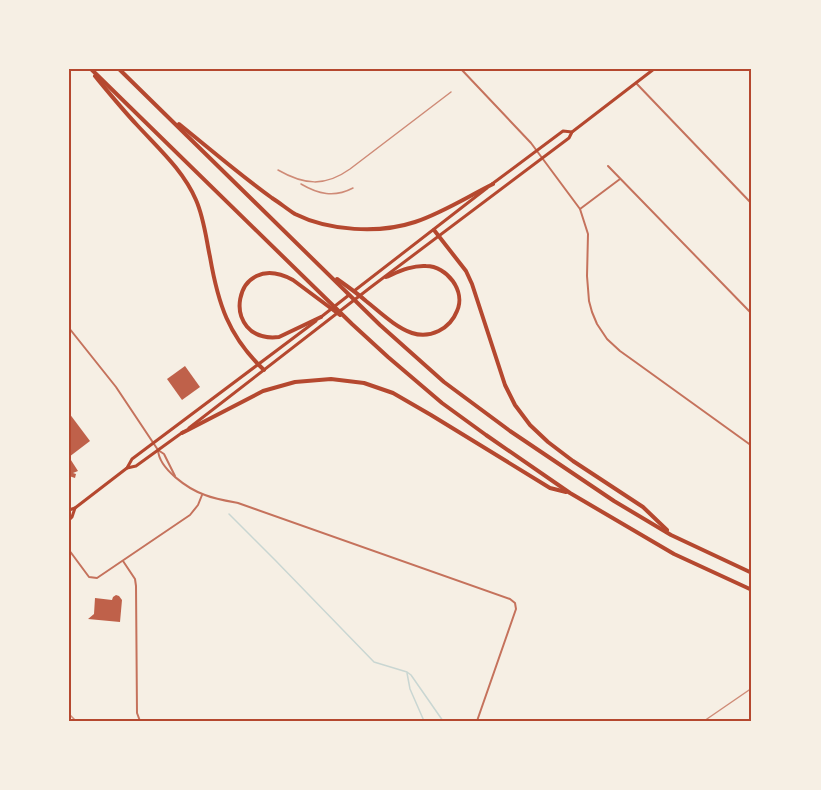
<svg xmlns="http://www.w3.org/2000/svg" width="821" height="790" viewBox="0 0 821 790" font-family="'Asap Condensed',sans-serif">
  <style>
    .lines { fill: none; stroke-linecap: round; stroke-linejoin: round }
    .stream { stroke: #c9d6d2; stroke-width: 1.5 }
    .building { fill: #bf614a }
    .minor { stroke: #c5725c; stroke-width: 2 }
    .secondary { stroke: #b5482f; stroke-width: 3 }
    .motorway { stroke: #b5482f; stroke-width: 4 }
    .rail { stroke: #cf8b77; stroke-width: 1.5 }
    .neatline { fill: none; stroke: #b5482f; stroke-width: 2 }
  </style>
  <rect width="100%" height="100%" fill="#f6efe4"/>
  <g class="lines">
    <!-- stream -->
    <g class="stream">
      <polyline points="229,514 276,561 374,662 407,672 411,675 443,721"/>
      <polyline points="407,673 410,689 424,721"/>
    </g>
  </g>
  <!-- building -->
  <g class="building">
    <polygon points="185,366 200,387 182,400 167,379"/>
    <polygon points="69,413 90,441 69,457 78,471 73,473 76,474 75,478 69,476"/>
    <polygon points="116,595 119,596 122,600 120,622 88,619 94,614 95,598 112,600 113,597"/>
  </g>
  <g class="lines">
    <!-- minor -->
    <g class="minor">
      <polyline points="461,69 531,143 580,209 588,234 587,276 589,301 592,312 597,324 607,339 620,351 634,361 752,446"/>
      <polyline points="636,83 752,204"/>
      <polyline points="608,166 752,314"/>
      <polyline points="580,209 620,179"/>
      <polyline points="69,328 116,387 158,450 164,454 175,476"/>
      <path d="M 158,450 C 159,469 188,489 205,495 C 215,499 227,501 238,503 L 510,599 L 515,603 L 516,609 L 477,721"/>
      <polyline points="69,550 89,577 97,578 190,515 198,505 202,495"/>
      <polyline points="123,561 135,579 136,586 137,713 140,721"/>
    </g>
    <!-- secondary -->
    <g class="secondary">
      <polyline points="492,184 563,131 572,132"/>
      <polyline points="354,291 487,188"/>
      <polyline points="321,317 349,295"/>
      <polyline points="189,428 371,287 569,138 572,132 654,69"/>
      <polyline points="127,468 136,466 183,432"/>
      <polyline points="69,510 75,508 127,468 132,459 316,321"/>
      <polyline points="69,520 72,517 75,508"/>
    </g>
    <!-- motorway -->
    <g class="motorway">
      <polyline points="91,69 352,324 388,357 442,403 486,435 570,493 674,554 752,590"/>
      <polyline points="119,69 380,325 444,382 510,431 614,501 671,535 752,573"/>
      <path d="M 95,76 C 109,93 122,109 137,125 C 158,148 183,170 196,200 C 204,218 206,238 210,257 C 218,303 228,336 264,370"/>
      <path d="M 179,124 C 210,149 240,175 272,198 C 280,203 287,209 295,214 C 329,231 379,234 415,222 C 442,213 467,197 493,184"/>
      <polyline points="434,230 466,271 472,284 505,385 515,405 530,425 548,442 573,461 643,507 667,530"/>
      <path d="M 337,279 C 347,286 357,293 366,301 C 380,312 395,327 412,333 C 430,339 450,329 457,311 C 466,291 447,266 426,266 C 412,265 398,272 386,277"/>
      <path d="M 321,317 L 279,337 C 218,344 232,247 293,280 L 340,315"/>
      <polyline points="182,433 263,391 295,382 331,379 364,383 393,393 431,415 550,488 566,492"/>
    </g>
    <!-- rail -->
    <g class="rail">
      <path d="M 278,170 C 304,185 325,187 350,169 L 451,92"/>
      <path d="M 301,184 C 318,194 334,198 353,188"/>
      <polyline points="69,714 76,721"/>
      <polyline points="704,721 752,688"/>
    </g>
  </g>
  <!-- border -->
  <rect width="821" height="790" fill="none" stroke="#f6efe4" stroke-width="141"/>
  <rect x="70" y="70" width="680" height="650" class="neatline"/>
</svg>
